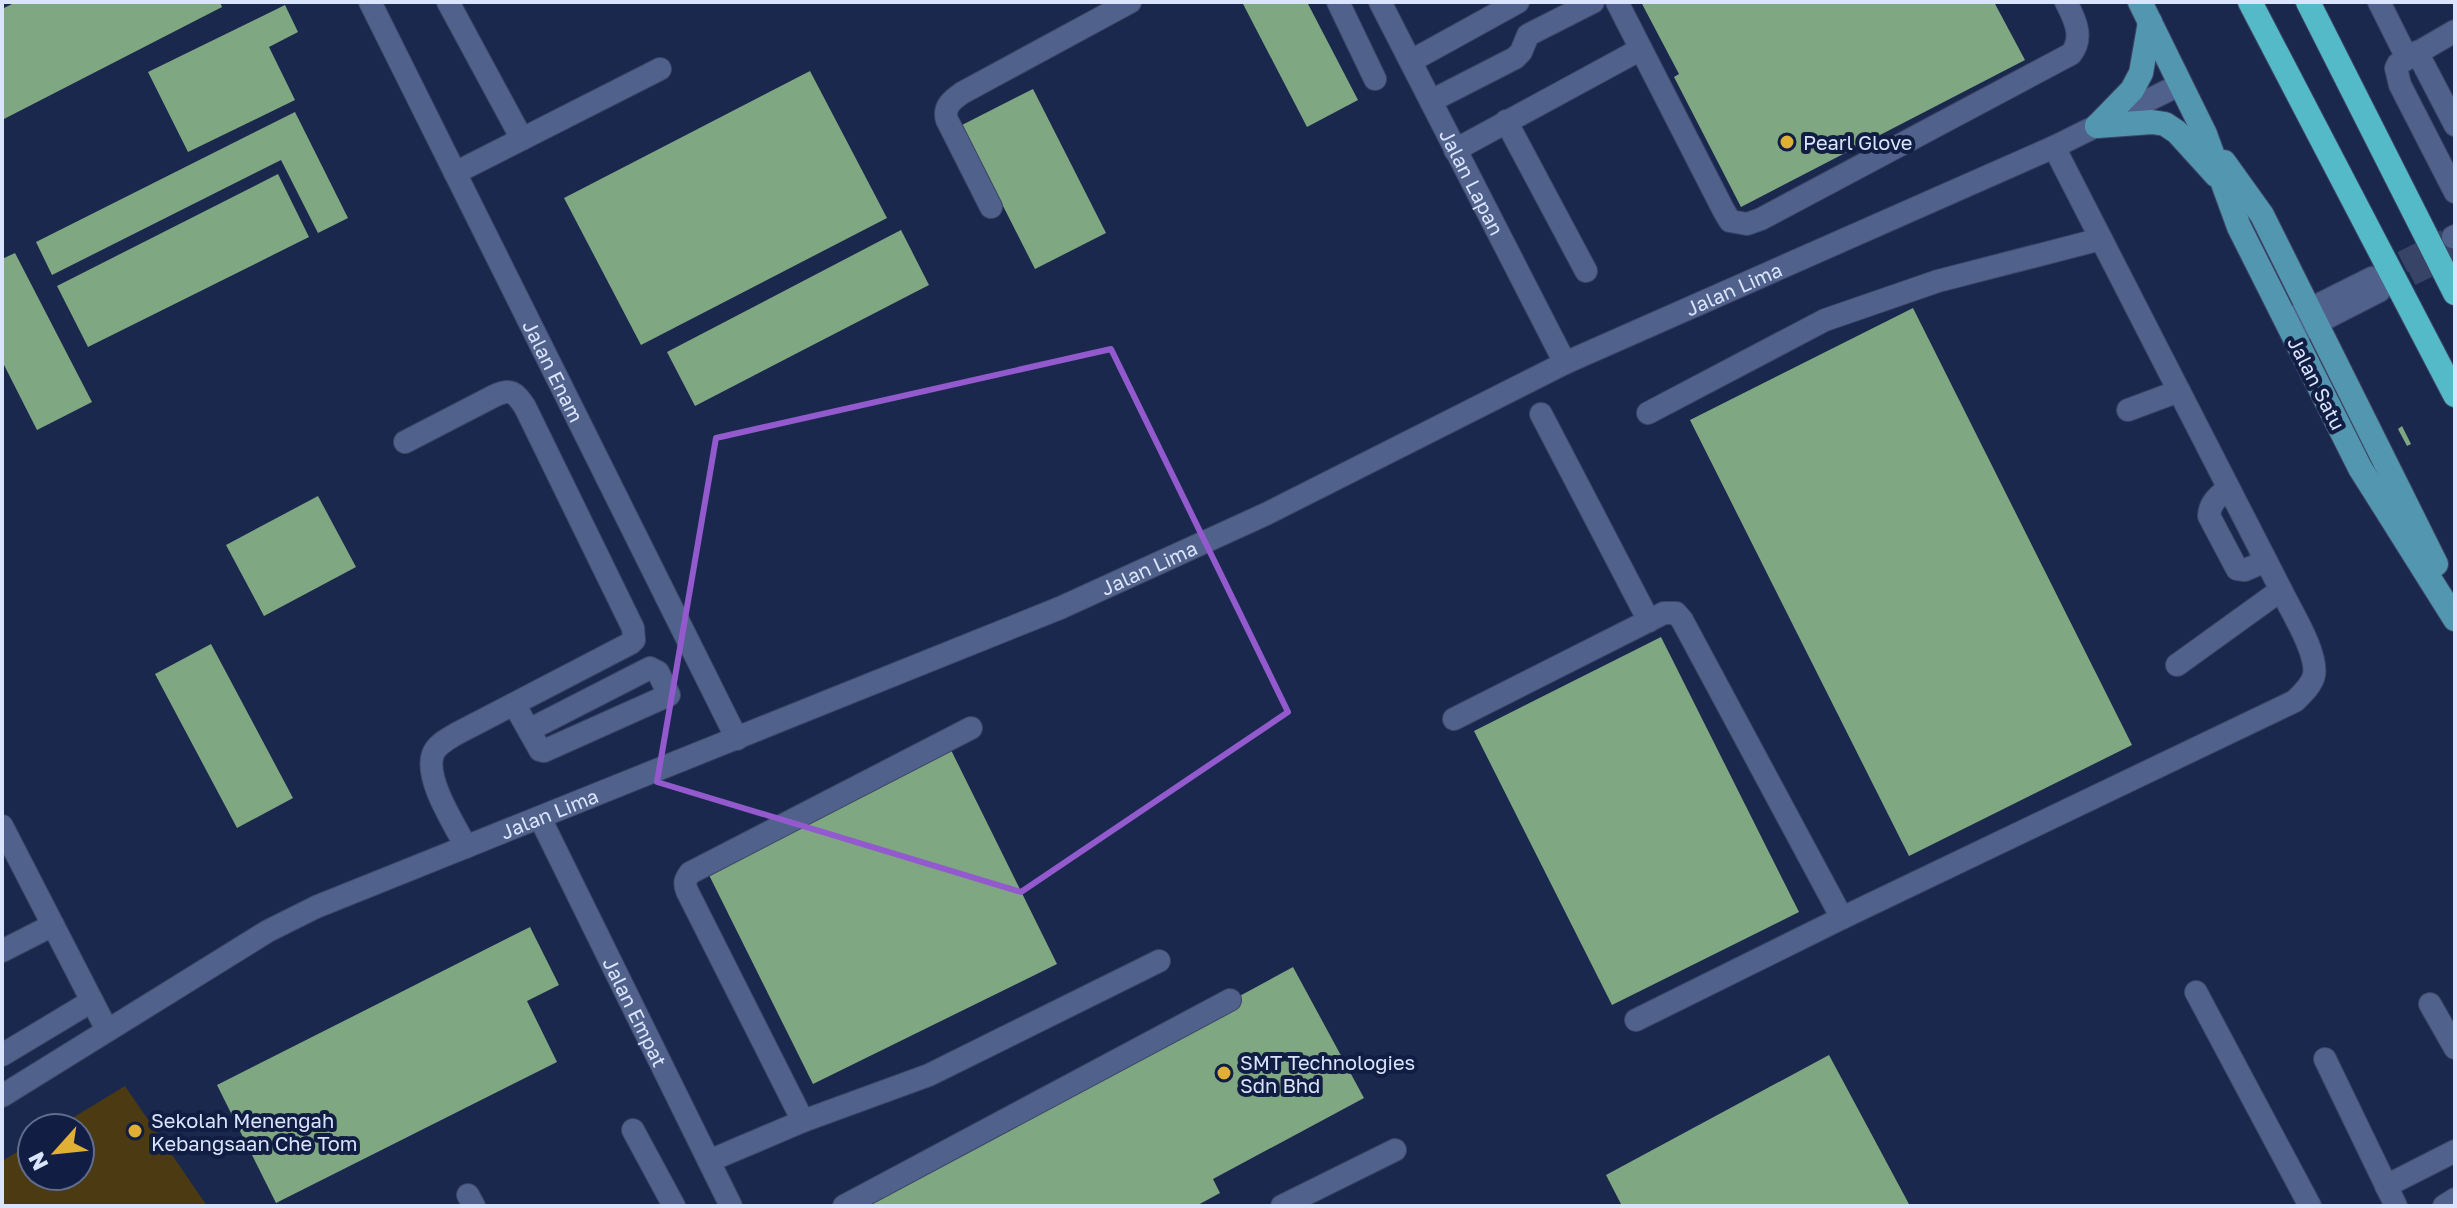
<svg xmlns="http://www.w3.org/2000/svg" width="2457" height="1208" viewBox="0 0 2457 1208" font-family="'Golos Text',sans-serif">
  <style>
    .green { fill: #4b3a12 }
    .building { fill: #7fa882 }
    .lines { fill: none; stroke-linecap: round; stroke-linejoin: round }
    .minor-tunnel { stroke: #374467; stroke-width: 22; stroke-dasharray: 22 11; stroke-linecap: butt }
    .minor-casing { stroke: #3c4667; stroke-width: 24 }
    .major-casing { stroke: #3c4667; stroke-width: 26 }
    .highway-casing { stroke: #3c4667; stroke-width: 26 }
    .minor { stroke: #50618b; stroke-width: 22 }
    .major { stroke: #5396af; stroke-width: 24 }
    .highway { stroke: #55bac7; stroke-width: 24 }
    .marked { fill: none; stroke: #935ace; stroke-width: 6; stroke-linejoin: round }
    .poi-dot { fill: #dfb034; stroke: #111d42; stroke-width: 3 }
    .labels { text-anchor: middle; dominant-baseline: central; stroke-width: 8; stroke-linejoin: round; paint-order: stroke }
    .poi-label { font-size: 20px; fill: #dae4fd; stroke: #111d42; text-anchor: start }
    .street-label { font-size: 20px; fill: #dae4fd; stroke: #111d42 }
  </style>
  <rect width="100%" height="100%" fill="#1a284d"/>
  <!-- green -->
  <polygon class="green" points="125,1086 207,1206 2,1206 2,1161 32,1143 32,1176 80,1176 80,1128 56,1128"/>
  <!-- building -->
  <g class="building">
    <polygon points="16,2 220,2 222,7 2,120 2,9"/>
    <polygon points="1242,2 1307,2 1358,100 1307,127"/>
    <polygon points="1641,2 1994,2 2025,60 1741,207 1674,77 1679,74"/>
    <polygon points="285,5 298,32 269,47 295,100 188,152 148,72"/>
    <polygon points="810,71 887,218 641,345 564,198"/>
    <polygon points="1033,89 1106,233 1035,269 962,125"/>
    <polygon points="295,112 348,218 318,233 281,160 52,275 36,242"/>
    <polygon points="278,174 309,237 88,347 57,286"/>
    <polygon points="901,230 929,285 695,406 667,352"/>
    <polygon points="15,253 92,402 37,430 2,361 2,259"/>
    <polygon points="1913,308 2132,745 1909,856 1690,420"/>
    <polygon points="2402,426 2411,444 2407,446 2398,429"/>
    <polygon points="318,496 356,567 264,616 226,545"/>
    <polygon points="1661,637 1799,912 1612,1005 1474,731"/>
    <polygon points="211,644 293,798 237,828 155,674"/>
    <polygon points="951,750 1057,964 813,1084 707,871"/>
    <polygon points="530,927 559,985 527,1001 557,1062 276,1203 217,1085"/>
    <polygon points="1293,967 1364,1098 1213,1179 1220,1193 1196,1206 852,1206"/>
    <polygon points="1829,1055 1910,1206 1622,1206 1606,1175"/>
  </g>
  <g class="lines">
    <!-- minor-tunnel -->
    <g class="minor-tunnel">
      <polyline points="2373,277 2446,240"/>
      <polyline points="2381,290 2455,253"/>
    </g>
    <!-- minor casing -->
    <g class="minor-casing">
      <g id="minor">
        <path id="s1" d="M 370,2 L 737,739"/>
        <polyline points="448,2 522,139"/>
        <polyline points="1338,2 1375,79"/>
        <path id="s2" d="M 1380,2 L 1565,363"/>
        <polyline points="1617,2 1641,49"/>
        <polyline points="2379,2 2407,58"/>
        <polyline points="2455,31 2398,64 2396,68 2400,85 2455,192"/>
        <polyline points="2417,52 2455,125"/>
        <polyline points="1411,61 1518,2"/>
        <polyline points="1431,101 1515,58 1521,52 1528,35 1593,2"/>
        <polyline points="1506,121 1586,271"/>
        <path d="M 1455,150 L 1641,49 L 1724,211 L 1730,221 L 1747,224 L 1761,219 L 2071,54 C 2084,38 2075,19 2066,2"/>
        <polyline points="455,173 660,69"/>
        <path d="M 991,207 L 947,120 C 943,107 952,100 962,93 L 1130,2"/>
        <polyline points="2453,237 2455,236"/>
        <polyline points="2286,321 2372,278"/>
        <polyline points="2293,335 2379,291"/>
        <polyline points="2128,410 2179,391"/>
        <polyline points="1648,413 1825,320 1938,281 2101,239"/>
        <polyline points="1541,414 1649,621"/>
        <path d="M 405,442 L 494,396 C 511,388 515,392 525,407 L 633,628 L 634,640 L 631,643 L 456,734 C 448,739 437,744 433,754 C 424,779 455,825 466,847"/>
        <path d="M 2228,488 C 2218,497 2210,502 2209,516 L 2237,569 L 2245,570 L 2266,561"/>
        <polyline points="2177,665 2281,590"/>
        <polyline points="514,704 540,750 544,751 669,695 658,672 650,668 529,730"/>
        <polyline points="1454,719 1664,613 1676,613 1682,620 1842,918"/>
        <path id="s3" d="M 540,818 L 731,1206"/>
        <polyline points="2,826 107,1030"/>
        <polyline points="2,951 53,925"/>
        <polyline points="2196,992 2310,1206"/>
        <polyline points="2430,1004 2455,1048"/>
        <path d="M 1636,1020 L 1842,918 L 2295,701 C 2302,694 2312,685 2314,675 C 2318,653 2291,611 2281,590 L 2054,147"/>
        <polyline points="2,1055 92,1001"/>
        <polyline points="2325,1059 2396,1206"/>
        <path id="s4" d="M 2,1096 L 268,931 L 316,907 L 1060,608 L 1266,514 L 1565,363 L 2054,147 L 2181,84"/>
        <path d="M 803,1121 L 687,891 C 684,883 685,880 690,873 L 971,728"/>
        <polyline points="633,1130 674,1206"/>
        <polyline points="709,1161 803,1121 929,1075 1159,961"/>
        <polyline points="2386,1186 2455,1151"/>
        <polyline points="468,1195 474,1206"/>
        <polyline points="844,1206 1230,1000"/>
        <polyline points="1282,1206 1395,1150"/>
        <polyline points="2444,1206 2455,1199"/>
      </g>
    </g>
    <!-- major casing -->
    <g class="major-casing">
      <g id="major">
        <polyline points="2140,2 2205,134 2239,227 2360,468 2455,619"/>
        <polyline points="2097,126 2152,122 2165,124 2177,132 2216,175"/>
        <polyline points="2097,126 2132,90 2141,73 2150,22"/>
        <polyline points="2224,162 2262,215 2436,564"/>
      </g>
    </g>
    <!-- highway casing -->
    <g class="highway-casing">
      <g id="highway">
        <polyline points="2250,2 2455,395"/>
        <polyline points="2308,2 2455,293"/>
      </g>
    </g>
    <!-- minor -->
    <use href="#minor" class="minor"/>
    <!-- major -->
    <use href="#major" class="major"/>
    <!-- highway -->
    <use href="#highway" class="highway"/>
  </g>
  <!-- marked area -->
  <path class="marked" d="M 1111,349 L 1288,712 L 1021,892 L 657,782 L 716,438 Z"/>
  <!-- markers -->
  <g class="poi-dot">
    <circle cx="1787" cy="142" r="8"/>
    <circle cx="1224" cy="1073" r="8"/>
    <circle cx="135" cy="1131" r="8"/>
  </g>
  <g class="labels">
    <!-- poi labels -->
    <g class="poi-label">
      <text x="1803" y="142">Pearl Glove</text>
      <text x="1240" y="1062">SMT Technologies<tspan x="1240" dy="23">Sdn Bhd</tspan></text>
      <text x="151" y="1120">Sekolah Menengah<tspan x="151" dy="23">Kebangsaan Che Tom</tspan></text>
    </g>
    <!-- street labels -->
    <g class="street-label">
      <text stroke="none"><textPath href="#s2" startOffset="202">Jalan Lapan</textPath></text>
      <text stroke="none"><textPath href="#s4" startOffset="1914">Jalan Lima</textPath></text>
      <text stroke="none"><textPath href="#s1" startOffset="412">Jalan Enam</textPath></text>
      <text transform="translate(2317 383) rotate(63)">Jalan Satu</text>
      <text stroke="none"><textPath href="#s4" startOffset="1266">Jalan Lima</textPath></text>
      <text stroke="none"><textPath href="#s4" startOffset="618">Jalan Lima</textPath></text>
      <text stroke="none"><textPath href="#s3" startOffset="216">Jalan Empat</textPath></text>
    </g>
  </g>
  <!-- border -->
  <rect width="2457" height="1208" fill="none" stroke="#dae4fd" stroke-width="8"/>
  <!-- north arrow -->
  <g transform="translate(56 1152) rotate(243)"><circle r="38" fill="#111d42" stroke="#616d8d" stroke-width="2"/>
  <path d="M0-6L14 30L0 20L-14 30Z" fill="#dfb034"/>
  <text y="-12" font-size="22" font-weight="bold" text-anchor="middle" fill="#dae4fd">N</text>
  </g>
</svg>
